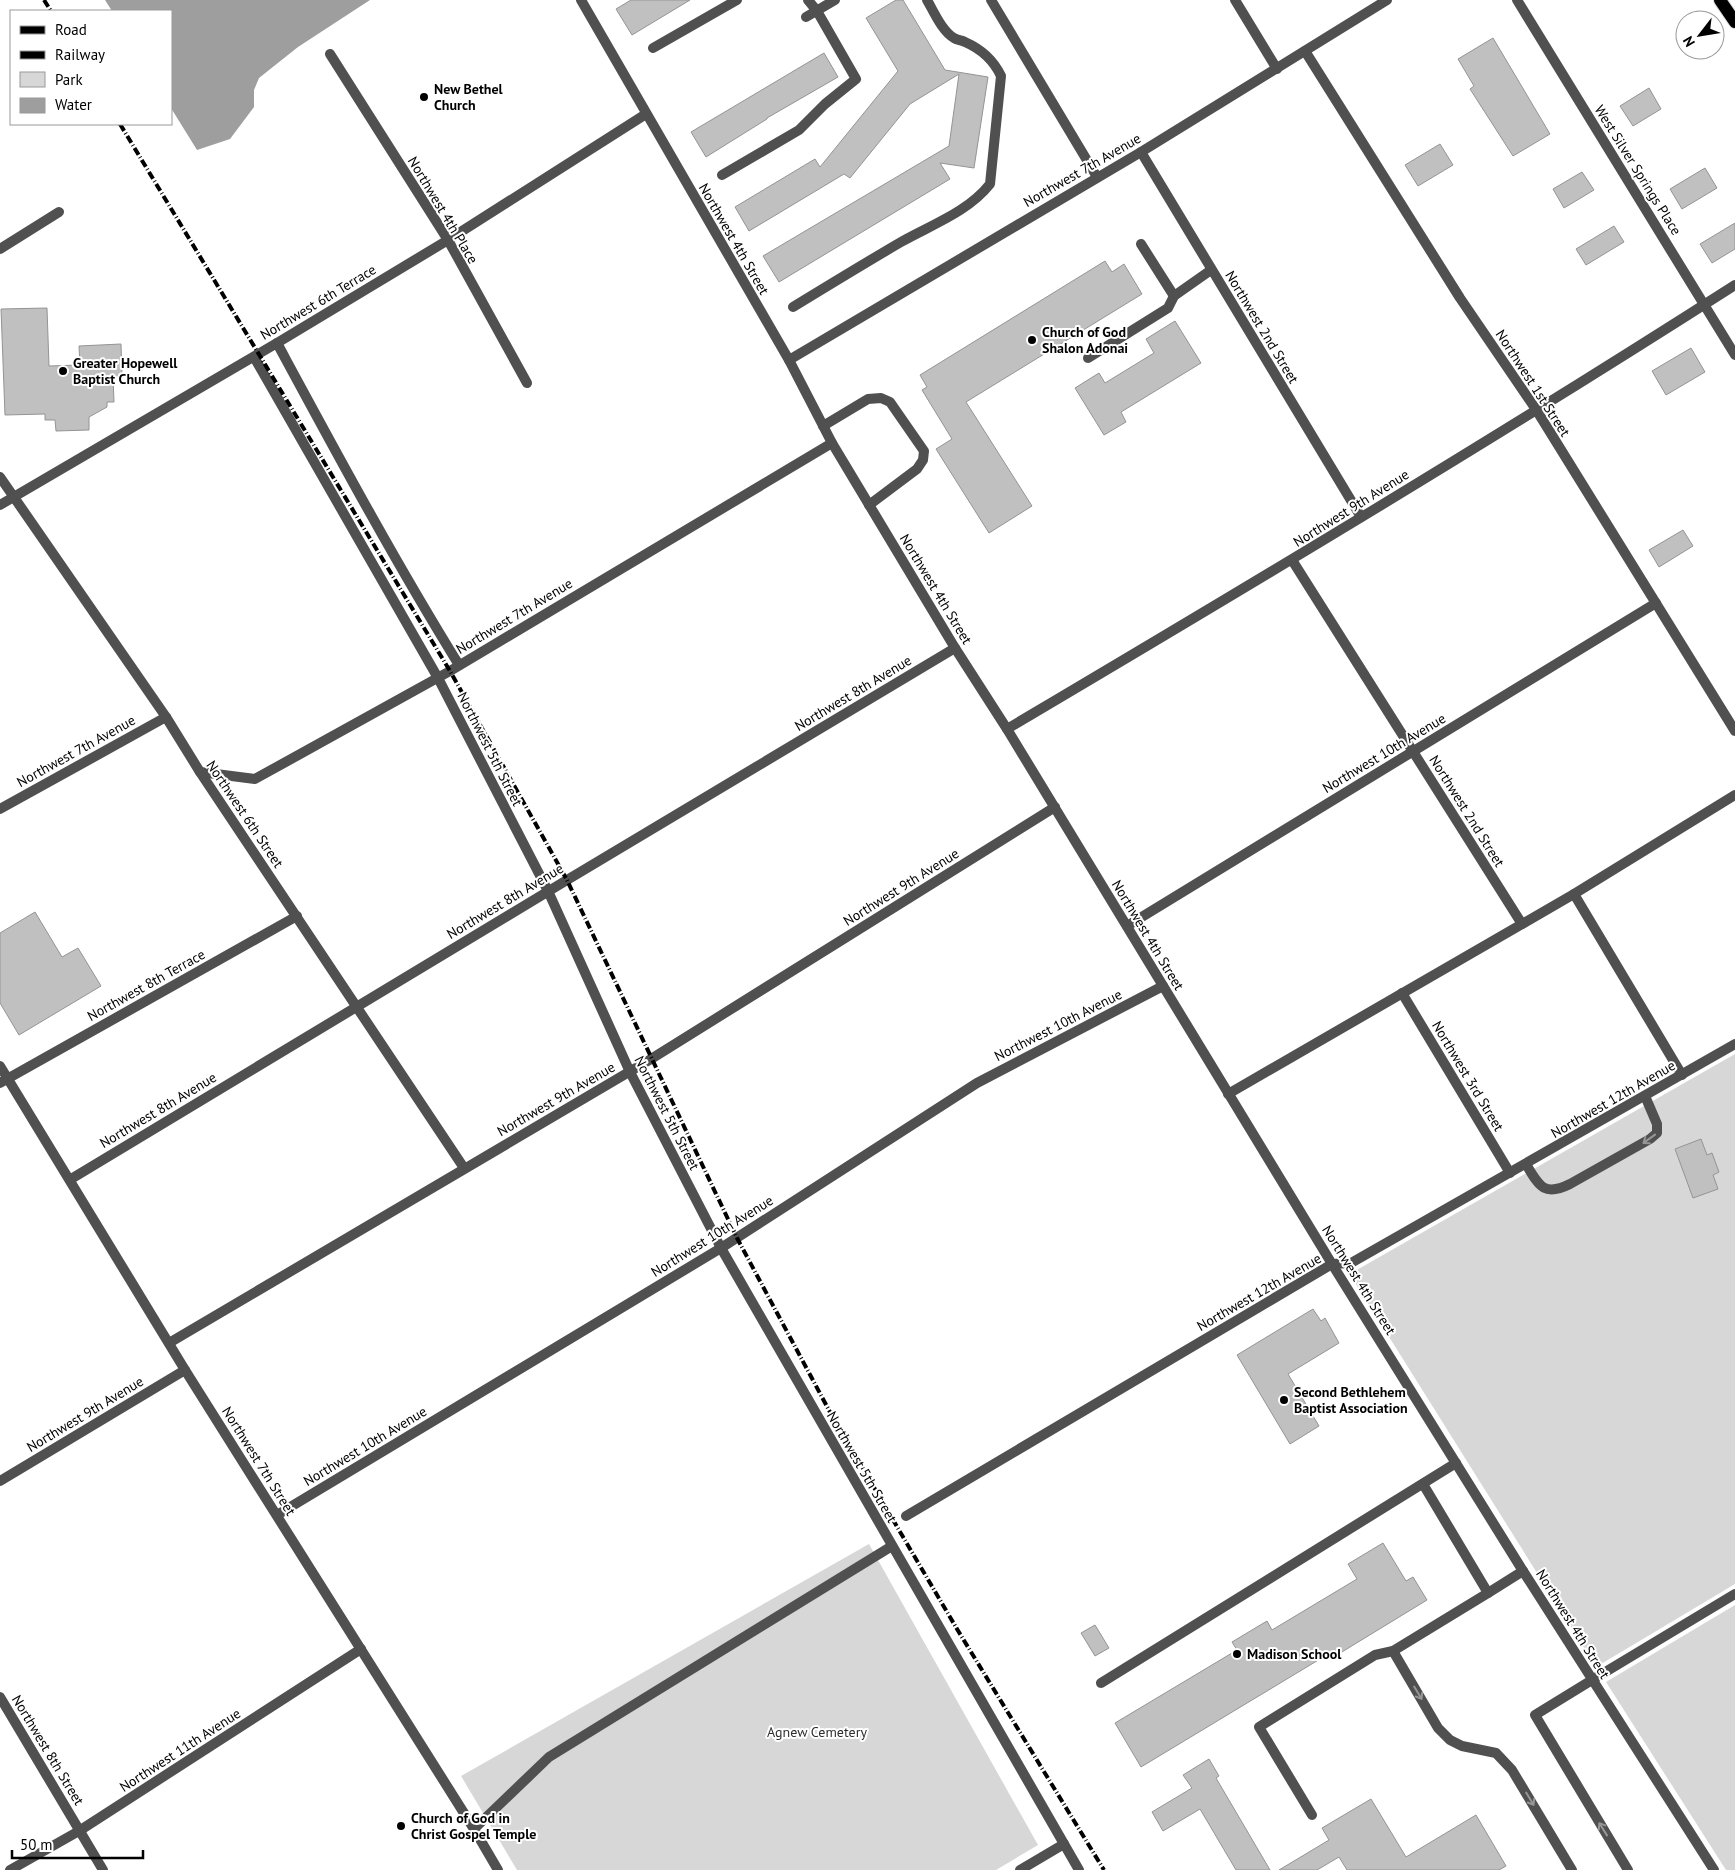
<svg xmlns="http://www.w3.org/2000/svg" width="1735" height="1870" viewBox="0 0 1735 1870" font-family="'PT Sans',sans-serif">
  <style>
    .green { fill: #d7d7d7 }
    .water { fill: #9e9e9e }
    .building { fill: #c0c0c0; stroke: #949494 }
    .lines { fill: none; stroke-linecap: round; stroke-linejoin: round }
    .primary-casing { stroke: #dbdbdb; stroke-width: 14 }
    .lane { stroke: #505050; stroke-width: 10 }
    .street { stroke: #505050; stroke-width: 10 }
    .primary { stroke: #000; stroke-width: 12 }
    .rail { stroke: #000; stroke-width: 4; stroke-dasharray: 8 2.5 1 2.5; stroke-linecap: butt }
    .oneway { stroke: #969696 }
    .poi-dot { fill: #000; stroke: #fff; stroke-width: 2 }
    .labels { text-anchor: middle; dominant-baseline: central; stroke-width: 4; stroke-linejoin: round; paint-order: stroke }
    .poi-label { font-size: 14px; font-weight: bold; fill: #000; stroke: #fff; text-anchor: start }
    .street-label { font-size: 14px; fill: #000; stroke: #fff }
    .park-label { font-size: 14px; fill: #2e2e2e; stroke: #fff }
  </style>
  <rect width="100%" height="100%" fill="#fff"/>
  <!-- green -->
  <g class="green">
    <polygon points="1735,1054 1735,1584 1596,1667 1349,1273 1355,1271"/>
    <polygon points="869,1544 1038,1845 996,1870 517,1870 461,1776"/>
    <polygon points="1735,1605 1735,1870 1726,1870 1606,1682"/>
  </g>
  <!-- water -->
  <polygon class="water" points="105,0 370,0 298,47 259,78 254,90 254,107 230,139 197,150 171,108 171,11 112,11"/>
  <!-- building -->
  <g class="building">
    <polygon points="631,0 690,0 632,35 616,9"/>
    <polygon points="896,0 903,0 945,70 988,77 974,168 940,163 950,179 779,282 763,256 949,146 959,74 910,104 850,178 844,174 749,231 735,207 815,159 820,167 898,71 866,18"/>
    <polygon points="1493,38 1550,134 1513,156 1470,89 1474,86 1458,59"/>
    <polygon points="824,53 838,77 767,118 767,119 706,157 691,132"/>
    <polygon points="1649,88 1661,109 1633,126 1620,106"/>
    <polygon points="1440,144 1453,165 1418,186 1405,165"/>
    <polygon points="1705,168 1717,188 1682,209 1670,189"/>
    <polygon points="1582,172 1594,190 1564,208 1553,189"/>
    <polygon points="1735,223 1735,249 1712,263 1700,244"/>
    <polygon points="1614,226 1624,242 1586,265 1576,249"/>
    <polygon points="1105,261 1112,272 1124,264 1142,294 966,402 1032,506 989,533 936,449 952,439 922,390 927,387 920,375"/>
    <polygon points="47,308 49,366 80,365 79,346 121,344 122,376 113,376 114,402 107,402 107,407 89,417 89,430 56,431 55,420 45,420 45,414 5,415 1,309"/>
    <polygon points="1175,321 1201,363 1121,412 1126,422 1104,435 1075,388 1099,373 1105,383 1154,353 1146,339"/>
    <polygon points="1691,348 1705,372 1666,395 1652,371"/>
    <polygon points="1683,530 1693,546 1659,567 1649,550"/>
    <polygon points="35,912 62,957 78,948 101,986 19,1035 0,1003 0,933"/>
    <polygon points="1701,1139 1707,1155 1712,1153 1719,1172 1713,1175 1718,1189 1693,1198 1675,1149"/>
    <polygon points="1313,1309 1321,1321 1325,1318 1339,1343 1288,1374 1319,1426 1290,1444 1237,1355"/>
    <polygon points="1383,1543 1406,1581 1413,1577 1427,1600 1332,1658 1330,1653 1141,1767 1115,1723 1237,1650 1232,1642 1267,1621 1272,1630 1357,1579 1348,1564"/>
    <polygon points="1095,1625 1109,1648 1095,1656 1081,1633"/>
    <polygon points="1209,1759 1219,1776 1216,1778 1270,1870 1236,1870 1200,1809 1163,1831 1152,1812 1192,1788 1183,1775"/>
    <polygon points="1371,1799 1406,1857 1476,1815 1506,1866 1499,1870 1347,1870 1339,1857 1317,1870 1279,1870 1329,1840 1322,1828"/>
  </g>
  <g class="lines">
    <!-- primary casing -->
    <g class="primary-casing">
      <polyline id="primary" points="1720,0 1735,22"/>
    </g>
    <!-- lane -->
    <g class="lane">
      <polyline points="653,48 737,0"/>
      <polyline points="722,175 799,130 825,104 856,79 817,11 808,0"/>
      <polyline points="1141,244 1174,296"/>
      <path d="M 793,307 C 829,285 865,263 901,242 C 931,225 968,212 990,184 L 1001,76 C 993,59 981,49 965,42 C 961,40 957,40 954,38 C 942,31 934,12 927,0"/>
      <polyline points="1088,358 1168,308 1174,296 1211,270"/>
      <polyline points="823,426 868,399 881,398 890,402 924,451 923,460 917,469 869,505"/>
      <path d="M 1526,1164 C 1539,1186 1544,1197 1570,1184 L 1650,1139 L 1657,1133 L 1657,1124 L 1645,1096"/>
      <polyline points="1488,1593 1523,1571"/>
      <polyline points="1393,1651 1438,1728 1450,1740 1462,1746 1496,1753 1512,1770 1572,1870"/>
      <polyline points="1592,1680 1535,1715 1628,1870"/>
      <polyline points="1101,1683 1456,1463"/>
      <polyline points="1312,1815 1259,1727 1375,1655 1393,1651 1488,1593 1423,1484"/>
      <polyline points="474,1829 549,1757 892,1546"/>
    </g>
    <!-- street -->
    <g class="street">
      <polyline points="581,0 789,360 832,443 955,648 1007,729 1332,1264 1523,1571 1714,1870"/>
      <polyline points="991,0 1097,177"/>
      <polyline points="1235,0 1277,69"/>
      <polyline points="1517,0 1735,355"/>
      <polyline points="806,17 835,0"/>
      <polyline points="1305,51 1460,298 1537,411 1735,731"/>
      <polyline points="330,54 448,240 527,383"/>
      <polyline points="1141,152 1361,517"/>
      <polyline points="0,249 59,212"/>
      <path d="M 277,343 C 336,452 394,560 459,665"/>
      <polyline points="254,357 438,678 548,891 630,1072 721,1248 1079,1870"/>
      <polyline points="789,360 1141,152 1387,0"/>
      <polyline points="0,477 166,717 200,772 464,1168"/>
      <polyline points="0,505 277,343 448,240 646,114"/>
      <polyline points="1292,560 1522,924"/>
      <path d="M 1007,729 C 1252,584 1496,438 1735,285"/>
      <polyline points="200,772 255,779 450,671 832,443"/>
      <polyline points="0,809 166,717"/>
      <polyline points="1574,894 1682,1075"/>
      <polyline points="1127,926 1656,603"/>
      <polyline points="1402,993 1510,1173"/>
      <polyline points="0,1066 185,1370 474,1829 498,1870"/>
      <polyline points="0,1083 297,916"/>
      <polyline points="1228,1094 1574,894 1735,795"/>
      <polyline points="71,1179 567,880 955,648"/>
      <polyline points="169,1343 651,1059 1055,807"/>
      <polyline points="0,1481 185,1370"/>
      <polyline points="277,1515 721,1248 977,1083 1163,986"/>
      <polyline points="906,1516 1332,1264 1351,1263 1735,1044"/>
      <polyline points="1592,1680 1735,1594"/>
      <polyline points="0,1697 103,1870"/>
      <polyline points="10,1870 79,1831 361,1649"/>
      <polyline points="1020,1870 1064,1844"/>
    </g>
    <!-- primary -->
    <use href="#primary" class="primary"/>
    <!-- rail -->
    <g class="rail">
      <polyline points="44,0 51,11"/>
      <polyline points="120,124 450,671 567,880 737,1238 831,1414 957,1629 1104,1870"/>
    </g>
  </g>
  <!-- one-way arrows -->
  <defs><path id="oneway-shaft" d="M-6 0H5M1.5-3L5.5 0L1.5 3" fill="none" stroke-width="1.6" stroke-linecap="round" stroke-linejoin="round" transform="scale(1.25)"/></defs>
  <g class="oneway">
    <use href="#oneway-shaft" transform="translate(1649 1139) rotate(144)"/>
    <use href="#oneway-shaft" transform="translate(1418 1693) rotate(59)"/>
    <use href="#oneway-shaft" transform="translate(1530 1799) rotate(59)"/>
    <use href="#oneway-shaft" transform="translate(1603 1829) rotate(-122)"/>
  </g>
  <!-- markers -->
  <g class="poi-dot">
    <circle cx="424" cy="97" r="5"/>
    <circle cx="1032" cy="340" r="5"/>
    <circle cx="63" cy="371" r="5"/>
    <circle cx="1284" cy="1400" r="5"/>
    <circle cx="1237" cy="1654" r="5"/>
    <circle cx="401" cy="1826" r="5"/>
  </g>
  <g class="labels">
    <!-- poi labels -->
    <g class="poi-label">
      <text x="434" y="89">New Bethel<tspan x="434" dy="16">Church</tspan></text>
      <text x="1042" y="332">Church of God<tspan x="1042" dy="16">Shalon Adonai</tspan></text>
      <text x="73" y="363">Greater Hopewell<tspan x="73" dy="16">Baptist Church</tspan></text>
      <text x="1294" y="1392">Second Bethlehem<tspan x="1294" dy="16">Baptist Association</tspan></text>
      <text x="1247" y="1654">Madison School</text>
      <text x="411" y="1818">Church of God in<tspan x="411" dy="16">Christ Gospel Temple</tspan></text>
    </g>
    <!-- street labels -->
    <g class="street-label">
      <text transform="translate(1082 170) rotate(-30)">Northwest 7th Avenue</text>
      <text transform="translate(1638 170) rotate(58)">West Silver Springs Place</text>
      <text transform="translate(443 210) rotate(59)">Northwest 4th Place</text>
      <text transform="translate(734 239) rotate(60)">Northwest 4th Street</text>
      <text transform="translate(318 302) rotate(-31)">Northwest 6th Terrace</text>
      <text transform="translate(1262 327) rotate(59)">Northwest 2nd Street</text>
      <text transform="translate(1533 383) rotate(57)">Northwest 1st Street</text>
      <text transform="translate(1351 508) rotate(-32)">Northwest 9th Avenue</text>
      <text transform="translate(936 589) rotate(59)">Northwest 4th Street</text>
      <text transform="translate(514 616) rotate(-31)">Northwest 7th Avenue</text>
      <text transform="translate(853 693) rotate(-31)">Northwest 8th Avenue</text>
      <text transform="translate(490 749) rotate(63)">Northwest 5th Street</text>
      <text transform="translate(76 751) rotate(-29)">Northwest 7th Avenue</text>
      <text transform="translate(1384 753) rotate(-31)">Northwest 10th Avenue</text>
      <text transform="translate(1467 811) rotate(58)">Northwest 2nd Street</text>
      <text transform="translate(245 814) rotate(56)">Northwest 6th Street</text>
      <text transform="translate(901 887) rotate(-32)">Northwest 9th Avenue</text>
      <text transform="translate(505 901) rotate(-31)">Northwest 8th Avenue</text>
      <text transform="translate(1148 935) rotate(59)">Northwest 4th Street</text>
      <text transform="translate(146 985) rotate(-29)">Northwest 8th Terrace</text>
      <text transform="translate(1058 1025) rotate(-27)">Northwest 10th Avenue</text>
      <text transform="translate(1468 1076) rotate(59)">Northwest 3rd Street</text>
      <text transform="translate(556 1099) rotate(-30)">Northwest 9th Avenue</text>
      <text transform="translate(1613 1099) rotate(-30)">Northwest 12th Avenue</text>
      <text transform="translate(158 1110) rotate(-31)">Northwest 8th Avenue</text>
      <text transform="translate(667 1113) rotate(63)">Northwest 5th Street</text>
      <text transform="translate(712 1236) rotate(-32)">Northwest 10th Avenue</text>
      <text transform="translate(1359 1280) rotate(58)">Northwest 4th Street</text>
      <text transform="translate(1259 1292) rotate(-30)">Northwest 12th Avenue</text>
      <text transform="translate(85 1414) rotate(-31)">Northwest 9th Avenue</text>
      <text transform="translate(365 1446) rotate(-31)">Northwest 10th Avenue</text>
      <text transform="translate(259 1461) rotate(58)">Northwest 7th Street</text>
      <text transform="translate(862 1467) rotate(60)">Northwest 5th Street</text>
      <text transform="translate(1573 1624) rotate(58)">Northwest 4th Street</text>
      <text transform="translate(48 1750) rotate(59)">Northwest 8th Street</text>
      <text transform="translate(180 1750) rotate(-33)">Northwest 11th Avenue</text>
    </g>
    <!-- park labels -->
    <g class="park-label">
      <text x="817" y="1732">Agnew Cemetery</text>
    </g>
  </g>
  <!-- legend -->
  <rect x="10" y="10" width="162" height="115" fill="#ffffff" stroke="#999999"/>
  <rect x="20" y="26" width="25" height="8" fill="#000000" stroke="#999999"/>
  <text x="55" y="35" font-size="15" fill="#000000">Road</text>
  <rect x="20" y="51" width="25" height="8" fill="#000000" stroke="#999999"/>
  <text x="55" y="60" font-size="15" fill="#000000">Railway</text>
  <rect x="20" y="72" width="25" height="15" fill="#d7d7d7" stroke="#999999"/>
  <text x="55" y="85" font-size="15" fill="#000000">Park</text>
  <rect x="20" y="98" width="25" height="15" fill="#9e9e9e" stroke="#999999"/>
  <text x="55" y="110" font-size="15" fill="#000000">Water</text>
  <!-- north arrow -->
  <g transform="translate(1700 35) rotate(239)"><circle r="24" fill="#ffffff" stroke="#999999"/>
  <path d="M0-4L9 19L0 12L-9 19Z" fill="#000000"/>
  <text y="-8" font-size="14" font-weight="bold" text-anchor="middle" fill="#000000">N</text>
  </g>
  <!-- scale -->
  <path d="M12 1850v8h131v-8" fill="none" stroke="#000000" stroke-width="2.5"/>
  <text x="20" y="1850" font-size="15" fill="#000000" stroke="#ffffff" stroke-width="4" paint-order="stroke">50 m</text>
</svg>
